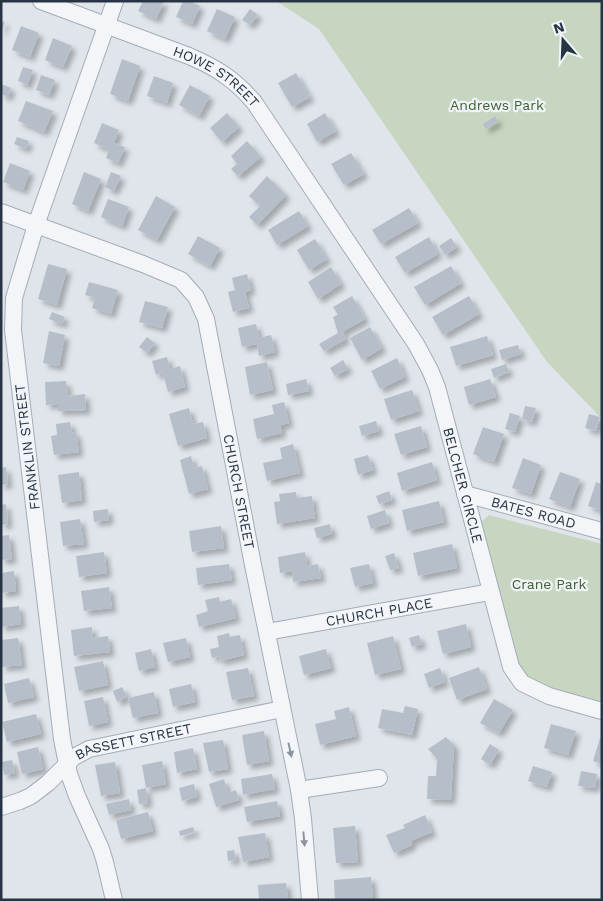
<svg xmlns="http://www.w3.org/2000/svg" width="603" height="901" viewBox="0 0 603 901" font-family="'Work Sans',sans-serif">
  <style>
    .green { fill: #c7d6c0 }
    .building { fill: #b6bfc9; filter: url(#shadow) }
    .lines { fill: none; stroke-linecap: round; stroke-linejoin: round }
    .minor-casing { stroke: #a4acb6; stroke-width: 18 }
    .minor { stroke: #f3f5f8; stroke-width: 16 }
    .oneway { fill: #8c949e }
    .labels { text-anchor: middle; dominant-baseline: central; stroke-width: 4.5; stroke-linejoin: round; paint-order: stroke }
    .street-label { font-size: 14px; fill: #263444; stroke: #f0f4f8 }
    .park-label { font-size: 14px; fill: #3f6132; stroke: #f0f4f8 }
  </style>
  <defs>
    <filter id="shadow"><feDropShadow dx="4.5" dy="4.5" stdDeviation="2.5" flood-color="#0004"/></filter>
  </defs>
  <rect width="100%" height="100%" fill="#e0e5eb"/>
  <!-- green -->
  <g class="green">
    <polygon points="276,1 602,1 602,419 547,362 319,29"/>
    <polygon points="489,515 602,544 602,704 530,684 516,667 481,522"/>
  </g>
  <!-- building -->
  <g class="building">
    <polygon points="143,1 164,1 156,19 138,11"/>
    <polygon points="183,1 190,1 200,6 192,24 176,17"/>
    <polygon points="217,9 235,17 225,39 207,31"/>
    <polygon points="250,9 258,15 250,25 242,20"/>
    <polygon points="1,21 5,22 1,33"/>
    <polygon points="21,26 39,33 30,57 12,50"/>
    <polygon points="53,38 72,46 63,67 45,60"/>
    <polygon points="122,59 140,66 128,101 110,94"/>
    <polygon points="23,67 33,70 27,85 18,81"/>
    <polygon points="296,73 310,97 292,107 278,83"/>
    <polygon points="41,75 55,80 49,95 36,90"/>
    <polygon points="154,76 173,83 167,103 147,96"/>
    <polygon points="1,84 11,88 8,97 1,94"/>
    <polygon points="190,85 210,96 199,116 179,105"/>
    <polygon points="26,101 53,111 44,132 18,121"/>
    <polygon points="227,113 239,127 222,142 210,128"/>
    <polygon points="325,113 336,131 317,142 307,124"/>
    <polygon points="495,116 498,122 486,129 483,124"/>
    <polygon points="102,123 119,130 114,143 125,147 118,163 106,158 109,150 94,143"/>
    <polygon points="17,137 29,141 26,149 14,144"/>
    <polygon points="247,141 261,157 238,176 231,169 237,164 231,156"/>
    <polygon points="351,153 364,174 344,185 331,164"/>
    <polygon points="10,163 30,171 23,190 3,182"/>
    <polygon points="84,172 101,179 88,211 72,204"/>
    <polygon points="111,172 121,176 114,191 105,187"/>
    <polygon points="267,176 286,195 257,225 249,217 260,206 249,196"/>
    <polygon points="156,196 175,207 157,240 138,230"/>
    <polygon points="108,199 129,207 122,226 101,217"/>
    <polygon points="409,208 418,223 381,244 372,230"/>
    <polygon points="299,211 308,226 277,245 268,230"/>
    <polygon points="198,236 220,248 210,266 188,254"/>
    <polygon points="429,237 438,254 405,273 395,257"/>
    <polygon points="451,238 457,247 445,255 439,246"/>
    <polygon points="315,239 327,259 309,270 297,250"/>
    <polygon points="48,264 67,269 57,305 38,299"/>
    <polygon points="451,266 461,283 425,305 414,287"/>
    <polygon points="331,267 341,284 318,299 308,282"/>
    <polygon points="247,274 251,290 245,292 249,308 233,312 228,292 235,290 232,278"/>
    <polygon points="89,282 118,290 111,314 92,308 95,298 85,295"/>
    <polygon points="352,296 365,319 342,332 346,339 324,351 319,344 338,333 333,317 338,315 333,307"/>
    <polygon points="469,296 479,314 443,335 432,317"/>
    <polygon points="145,301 168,307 162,328 139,322"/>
    <polygon points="52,312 65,317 62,324 49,319"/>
    <polygon points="256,324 259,338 271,335 275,352 259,356 257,344 242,347 238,328"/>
    <polygon points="370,327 382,348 362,360 350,338"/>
    <polygon points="49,331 65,335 59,366 43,363"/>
    <polygon points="487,336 493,355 456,366 450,347"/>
    <polygon points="147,337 155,343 147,353 139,347"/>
    <polygon points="518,345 521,354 502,360 499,350"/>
    <polygon points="167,357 170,369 180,366 185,387 168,392 163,373 156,375 152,361"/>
    <polygon points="397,358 405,377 380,389 371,371"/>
    <polygon points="343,360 348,369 335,376 330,368"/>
    <polygon points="267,362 273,390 250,395 245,367"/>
    <polygon points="506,364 509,372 494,378 491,369"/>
    <polygon points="306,379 309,391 288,395 286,384"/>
    <polygon points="490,379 496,397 469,405 464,387"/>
    <polygon points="66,381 68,396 85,394 86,410 58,411 58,404 46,405 45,382"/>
    <polygon points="412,390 419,411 391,420 384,399"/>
    <polygon points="284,402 289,423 280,425 282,433 257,439 253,419 274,414 272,405"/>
    <polygon points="525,406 536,408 532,422 522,419"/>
    <polygon points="189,408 193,424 203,422 207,438 178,446 169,414"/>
    <polygon points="510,413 520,416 515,432 505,429"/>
    <polygon points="589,414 600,417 596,431 585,428"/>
    <polygon points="376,421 379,431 362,436 359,426"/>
    <polygon points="70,422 72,433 76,432 79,452 54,455 51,436 57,435 56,424"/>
    <polygon points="421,426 427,447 401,455 394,434"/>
    <polygon points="483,427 504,434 494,462 473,454"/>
    <polygon points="293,444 300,473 267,481 263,463 282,459 280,448"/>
    <polygon points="368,455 373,470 358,475 354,459"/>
    <polygon points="191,456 194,468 202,466 208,489 189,494 180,460"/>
    <polygon points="523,458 541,465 531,494 512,488"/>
    <polygon points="432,462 437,480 402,491 397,473"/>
    <polygon points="6,467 8,484 1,485 1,468"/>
    <polygon points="79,472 82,500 62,503 58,475"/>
    <polygon points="560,472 580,479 570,507 549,499"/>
    <polygon points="596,482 602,484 602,511 588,506"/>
    <polygon points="389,491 392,500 379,504 376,496"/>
    <polygon points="296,492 297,498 312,496 315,518 277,524 274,502 280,501 279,494"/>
    <polygon points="439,501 444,522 407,531 402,510"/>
    <polygon points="6,504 8,524 1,525 1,505"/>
    <polygon points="108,509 109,520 94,522 93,511"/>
    <polygon points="385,510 389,523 371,529 367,516"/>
    <polygon points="80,519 84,544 63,546 60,522"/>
    <polygon points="330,524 332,534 317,538 314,528"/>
    <polygon points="221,526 224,548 192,552 189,531"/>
    <polygon points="9,535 12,559 1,560 1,536"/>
    <polygon points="452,544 457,568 418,576 413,553"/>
    <polygon points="104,552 107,573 79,577 76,556"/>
    <polygon points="305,552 307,566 318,564 321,578 293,582 292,571 280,573 278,557"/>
    <polygon points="394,553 399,568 390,570 385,556"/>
    <polygon points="229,564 232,580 198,585 196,568"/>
    <polygon points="369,564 373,583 355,587 350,568"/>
    <polygon points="14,571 16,591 1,593 1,573"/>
    <polygon points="109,587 112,608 84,611 81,591"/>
    <polygon points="219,597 220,602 231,599 236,618 199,627 196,615 208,611 205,600"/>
    <polygon points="19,606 21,624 1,627 1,608"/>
    <polygon points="466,624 471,647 443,654 437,631"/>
    <polygon points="92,627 93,638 108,636 110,652 74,656 71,630"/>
    <polygon points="229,633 230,637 240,635 244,655 220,661 219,656 212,658 210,649 219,647 217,636"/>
    <polygon points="419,635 422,644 412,647 409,638"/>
    <polygon points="393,636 401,669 375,675 367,643"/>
    <polygon points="18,638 22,665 2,667 1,640"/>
    <polygon points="186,638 190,657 168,662 163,643"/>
    <polygon points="151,649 155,667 139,671 135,653"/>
    <polygon points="326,649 331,668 304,675 299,656"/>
    <polygon points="103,661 108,685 79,691 74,667"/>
    <polygon points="479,667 487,689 457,700 449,678"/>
    <polygon points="248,668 254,696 232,700 226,672"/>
    <polygon points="440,668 445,682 429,688 424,674"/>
    <polygon points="29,678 34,697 8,703 4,684"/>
    <polygon points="191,684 195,702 173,707 169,689"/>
    <polygon points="122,687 127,697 117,702 113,691"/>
    <polygon points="154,692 158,713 133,718 128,698"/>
    <polygon points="103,697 108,722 89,726 84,701"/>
    <polygon points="494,699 513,710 499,733 480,723"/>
    <polygon points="405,706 418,709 412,735 378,728 382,709 403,713"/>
    <polygon points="349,707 356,736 320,745 315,724 336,719 334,711"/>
    <polygon points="36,714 41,734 7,742 2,722"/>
    <polygon points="551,724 576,731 568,755 544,748"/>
    <polygon points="264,731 269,761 247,765 242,735"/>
    <polygon points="446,737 454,745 451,800 427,799 428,776 436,776 437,759 428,749"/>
    <polygon points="600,738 602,738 602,764 593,761"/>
    <polygon points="223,740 228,769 209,772 203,743"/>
    <polygon points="490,744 499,750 490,765 481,759"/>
    <polygon points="38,747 43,769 22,774 17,752"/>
    <polygon points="193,748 197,769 177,773 174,752"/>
    <polygon points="12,760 15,773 4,775 2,762"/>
    <polygon points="162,761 166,784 146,788 142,765"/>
    <polygon points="115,762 120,793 101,796 95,765"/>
    <polygon points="533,766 552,772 547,787 528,781"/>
    <polygon points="581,771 597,774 595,788 578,786"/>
    <polygon points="272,774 275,789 243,795 241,779"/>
    <polygon points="224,779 228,793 236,790 239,800 216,807 209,784"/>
    <polygon points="194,784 197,797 182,801 179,788"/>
    <polygon points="146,788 148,803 139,804 137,790"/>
    <polygon points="129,799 131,810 109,815 106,804"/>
    <polygon points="277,801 280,816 247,822 244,807"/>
    <polygon points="148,812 153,831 121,839 116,820"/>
    <polygon points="425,815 432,832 411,841 412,845 394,853 386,835 405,828 403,825"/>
    <polygon points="355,826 358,862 336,863 333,828"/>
    <polygon points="193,827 195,832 180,836 179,831"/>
    <polygon points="265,833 269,857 243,862 238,837"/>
    <polygon points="234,850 236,860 228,861 227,851"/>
    <polygon points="371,877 373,899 335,900 334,880"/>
    <polygon points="286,883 288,900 259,900 258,885"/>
  </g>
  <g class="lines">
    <!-- minor casing -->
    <g class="minor-casing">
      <g id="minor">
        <path id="s1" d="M 41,1 L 189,56 C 217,68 234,79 254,102 L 416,344 L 430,370 L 437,387 L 511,667 L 522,683 L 549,696 L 602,711"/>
        <path id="s2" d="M 1,212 L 143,264 L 181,280 L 196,297 L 206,319 L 253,565 L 299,790 L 303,819 L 310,900"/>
        <path id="s3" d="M 465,494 L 602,531"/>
        <path id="s4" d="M 267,632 L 490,592"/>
        <polyline points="299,790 379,778"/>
        <path id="s5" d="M 1,807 L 20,801 L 31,796 L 48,783 L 74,757 L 89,749 L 282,709"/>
        <polyline points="114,900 105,862 101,849 77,796 69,774 62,739 13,330 14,298 36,225 115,1"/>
      </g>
    </g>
    <!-- minor -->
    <use href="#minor" class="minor"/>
  </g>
  <!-- one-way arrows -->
  <defs><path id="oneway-solid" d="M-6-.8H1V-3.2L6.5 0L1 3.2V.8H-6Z" transform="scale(1.25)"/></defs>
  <g class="oneway">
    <use href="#oneway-solid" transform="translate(290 750) rotate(78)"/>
    <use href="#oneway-solid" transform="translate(304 839) rotate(85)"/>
  </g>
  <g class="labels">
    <!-- street labels -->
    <g class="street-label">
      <text stroke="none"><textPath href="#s1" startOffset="192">HOWE STREET</textPath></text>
      <text transform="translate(27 447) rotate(-97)">FRANKLIN STREET</text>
      <text stroke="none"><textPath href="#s1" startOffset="679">BELCHER CIRCLE</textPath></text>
      <text stroke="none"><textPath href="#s2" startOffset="415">CHURCH STREET</textPath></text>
      <text stroke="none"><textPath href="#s3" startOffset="71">BATES ROAD</textPath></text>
      <text stroke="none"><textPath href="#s4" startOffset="114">CHURCH PLACE</textPath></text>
      <text stroke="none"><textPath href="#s5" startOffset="152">BASSETT STREET</textPath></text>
    </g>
    <!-- park labels -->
    <g class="park-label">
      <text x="497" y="105">Andrews Park</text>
      <text x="549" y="584">Crane Park</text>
    </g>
  </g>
  <!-- border -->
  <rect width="603" height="901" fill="none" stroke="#263444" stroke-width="5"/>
  <!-- north arrow -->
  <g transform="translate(563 40) rotate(341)" stroke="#f0f4f8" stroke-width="4" paint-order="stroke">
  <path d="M0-4L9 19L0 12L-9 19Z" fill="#263444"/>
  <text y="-8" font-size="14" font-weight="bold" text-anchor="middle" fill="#263444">N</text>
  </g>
</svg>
